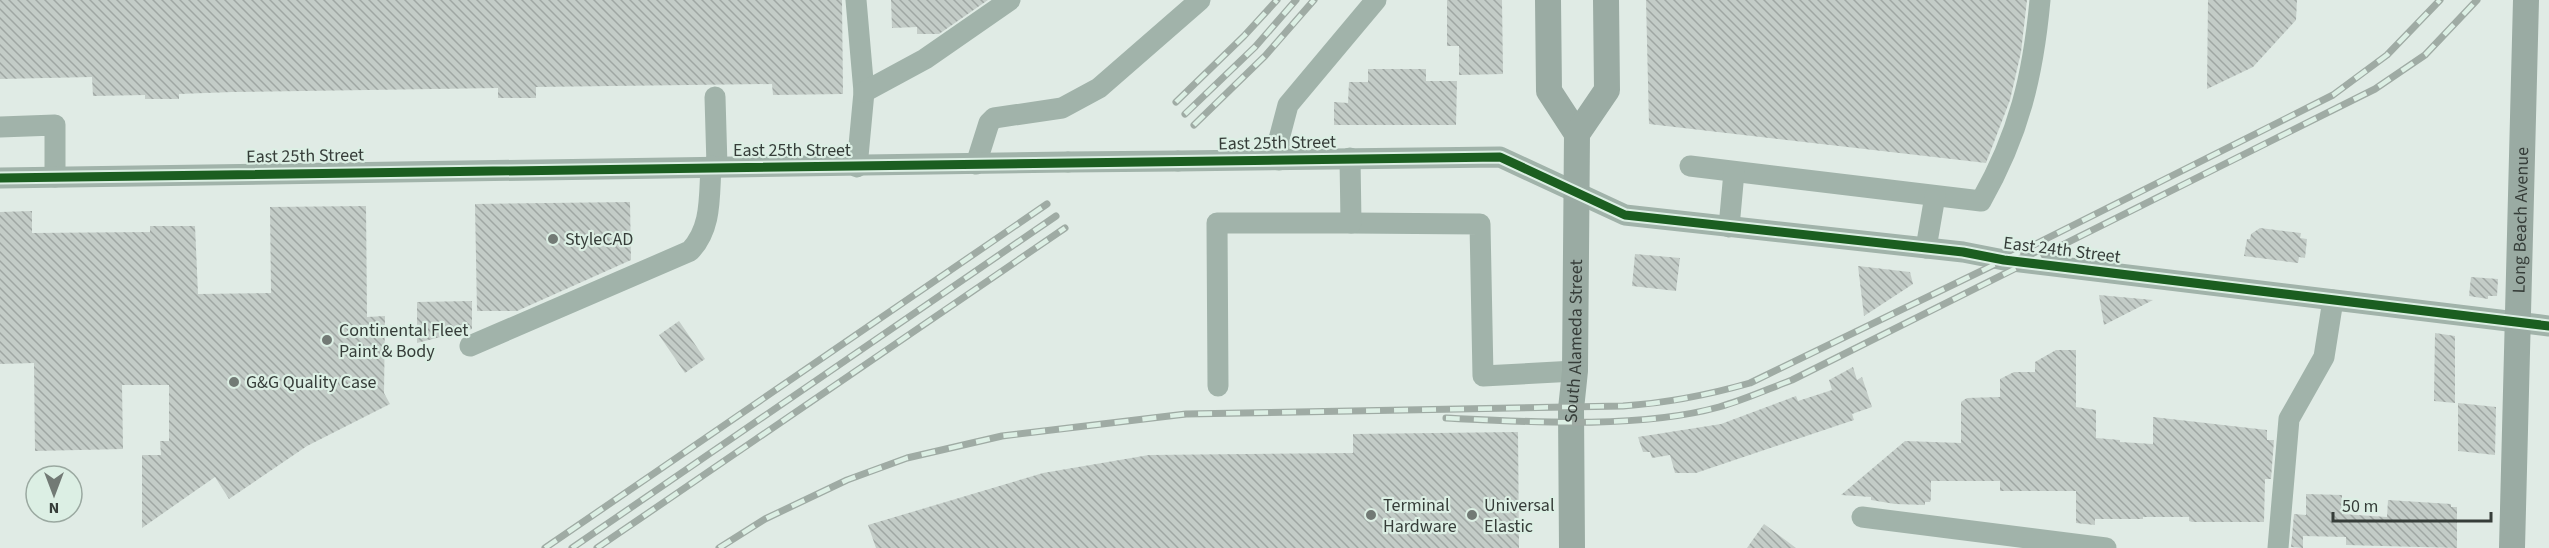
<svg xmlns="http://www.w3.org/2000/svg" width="2549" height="548" viewBox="0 0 2549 548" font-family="'Source Sans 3',sans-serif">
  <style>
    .building { fill: url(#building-back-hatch) }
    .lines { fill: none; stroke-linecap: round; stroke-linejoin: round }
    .minor { stroke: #a1b3aa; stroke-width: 21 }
    .major { stroke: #9aaba3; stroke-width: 26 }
    .rail-casing { stroke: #9faba4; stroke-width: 7 }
    .rail { stroke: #dcefe4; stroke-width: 4.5; stroke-dasharray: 14; stroke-linecap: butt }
    .minor-bridge { stroke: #a1b3aa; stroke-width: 21 }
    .cycleway-casing { stroke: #dcefe4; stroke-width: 13 }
    .cycleway { stroke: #1b5e20; stroke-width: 9 }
    .poi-dot { fill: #727a75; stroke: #dcefe4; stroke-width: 2 }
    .labels { text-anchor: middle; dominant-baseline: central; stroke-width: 4.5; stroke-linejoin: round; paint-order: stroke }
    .street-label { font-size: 18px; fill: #363d39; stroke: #dcefe4 }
    .poi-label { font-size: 18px; fill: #363d39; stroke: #dcefe4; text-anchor: start }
  </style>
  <defs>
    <pattern id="building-back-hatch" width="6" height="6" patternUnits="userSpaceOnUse" patternTransform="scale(1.5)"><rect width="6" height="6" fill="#c3ccc7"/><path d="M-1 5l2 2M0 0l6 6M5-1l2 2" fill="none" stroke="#9fa7a3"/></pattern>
  </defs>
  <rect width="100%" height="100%" fill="#e0ebe5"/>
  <!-- building -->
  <g class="building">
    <polygon points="0,0 842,0 843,94 773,95 772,84 536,87 536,98 498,98 498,88 232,92 179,94 179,99 145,99 145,95 93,96 92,77 0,79"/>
    <polygon points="891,0 988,0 939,34 917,34 917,27 892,28"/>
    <polygon points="1447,0 1502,0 1503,74 1459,75 1459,46 1447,46"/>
    <polygon points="1646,0 2027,0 2021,52 2010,100 1986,163 1649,124"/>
    <polygon points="2208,0 2297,0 2296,20 2253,67 2207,89"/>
    <polygon points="1368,69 1426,69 1426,81 1457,81 1456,125 1334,125 1334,102 1348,103 1349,82 1368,82"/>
    <polygon points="630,202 631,260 517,311 477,311 475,204"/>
    <polygon points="366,206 367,317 385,316 384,393 390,404 307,446 229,499 215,477 142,528 142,455 161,455 160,441 169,441 169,385 122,385 123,449 35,451 34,363 0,364 0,212 32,211 32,233 150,232 150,226 195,226 198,294 271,293 270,207"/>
    <polygon points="2260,228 2301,233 2300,238 2307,239 2305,258 2299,257 2298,263 2244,256 2247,239 2250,239 2251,234"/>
    <polygon points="1635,254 1680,258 1676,291 1632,286"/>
    <polygon points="1858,266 1910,272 1913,284 1864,316"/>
    <polygon points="2471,277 2498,279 2497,296 2488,296 2488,299 2469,296"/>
    <polygon points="2099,295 2153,300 2104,325"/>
    <polygon points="472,301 472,329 417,343 417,302"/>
    <polygon points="679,321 705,359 685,373 659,335"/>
    <polygon points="2435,333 2455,336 2455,403 2434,401"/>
    <polygon points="2056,350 2076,350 2076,407 2096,410 2096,438 2120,440 2120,442 2153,444 2153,417 2267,430 2267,440 2274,440 2271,479 2265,479 2264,522 2192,522 2189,521 2189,517 2143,517 2143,519 2095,519 2095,525 2076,523 2076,491 2000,491 2000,481 1931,481 1931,498 1930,502 1925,502 1925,505 1895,504 1871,500 1871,497 1841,495 1905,441 1961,443 1961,402 1967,398 2000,397 2000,379 2014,372 2035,372 2035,362"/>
    <polygon points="1853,367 1857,380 1862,377 1872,407 1852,414 1854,420 1696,473 1675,473 1670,455 1652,458 1650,452 1643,452 1638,437 1721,424 1796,396 1798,401 1832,390 1829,380"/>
    <polygon points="2458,403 2496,407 2495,455 2458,451"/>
    <polygon points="1518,432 1519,548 876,548 868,525 1043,473 1149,455 1353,453 1353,434"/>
    <polygon points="2306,494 2342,495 2342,514 2387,517 2388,500 2451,504 2451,507 2457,507 2457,548 2346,545 2346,537 2303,536 2303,548 2291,547 2294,514 2306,515"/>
    <polygon points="1764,524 1796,548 1747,548"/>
  </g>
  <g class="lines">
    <!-- minor -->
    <g class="minor">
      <polyline points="856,0 864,92 857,167"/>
      <polyline points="864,92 925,59 1010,0"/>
      <polyline points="715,97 717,166"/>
      <polyline points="0,127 55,125 55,177"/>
      <polyline points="1279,160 1279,139 1288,105 1376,0"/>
      <polyline points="1178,161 1500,157 1625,215 1963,252 2004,260 2549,326"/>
      <polyline points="976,164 989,123 994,118 1062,108 1099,88 1200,0"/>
      <path d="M 1690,166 L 1981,201 C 2019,134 2033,76 2040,0"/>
      <polyline points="0,178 1068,162"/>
      <polyline points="1351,223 1480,224 1483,376 1575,371"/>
      <polyline points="1729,227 1734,172"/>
      <polyline points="1926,248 1935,196"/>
      <path d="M 470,346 L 690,251 C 712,228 709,197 711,166"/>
      <polyline points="1218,386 1217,223 1351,223 1350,158"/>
      <polyline points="1862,517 2106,548"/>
      <polyline points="2278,548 2289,419 2324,357 2333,300"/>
    </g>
    <!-- major -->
    <g class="major">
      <polyline points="1548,0 1549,91 1577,134"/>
      <path id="s1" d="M 1572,548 L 1571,409 L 1575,371 L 1577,134 L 1607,90 L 1606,0"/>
      <path id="s2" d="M 2512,548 L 2526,0"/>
    </g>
    <!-- rail casing -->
    <g class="rail-casing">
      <g id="rail">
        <polyline points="1176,102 1244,36 1277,0"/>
        <polyline points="1185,114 1255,47 1296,0"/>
        <polyline points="1194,125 1265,56 1314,0"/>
        <path d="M 1446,418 C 1528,422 1640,429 1719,407 C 1744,400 1768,389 1792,380 L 2375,89 L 2425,55 L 2477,0"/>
        <polyline points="545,548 1047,204"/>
        <polyline points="572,548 1056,216"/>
        <polyline points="597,548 1065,228"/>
        <path d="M 719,548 L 765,519 L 847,480 L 907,458 L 1002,436 L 1186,414 L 1623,406 C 1667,403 1708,395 1750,383 L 2004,260 L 2333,95 L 2387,55 L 2440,0"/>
      </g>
    </g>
    <!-- rail -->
    <use href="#rail" class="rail"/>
    <!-- minor-bridge -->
    <polyline class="minor-bridge" points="1068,162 1178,161"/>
    <!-- cycleway casing -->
    <g class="cycleway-casing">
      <polyline id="cycleway" points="0,178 1500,157 1625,215 1963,252 2004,260 2549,326"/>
    </g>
    <!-- cycleway -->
    <use href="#cycleway" class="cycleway"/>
  </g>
  <!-- markers -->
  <g class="poi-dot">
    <circle cx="553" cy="239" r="6"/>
    <circle cx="327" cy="340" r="6"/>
    <circle cx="234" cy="382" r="6"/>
    <circle cx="1371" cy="515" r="6"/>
    <circle cx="1472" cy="515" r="6"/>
  </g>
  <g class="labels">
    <!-- street labels -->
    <g class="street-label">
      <text transform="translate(1277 143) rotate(-1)">East 25th Street</text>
      <text x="792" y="150">East 25th Street</text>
      <text transform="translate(305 156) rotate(-1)">East 25th Street</text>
      <text stroke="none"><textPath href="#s2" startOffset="328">Long Beach Avenue</textPath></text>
      <text transform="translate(2062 250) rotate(7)">East 24th Street</text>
      <text stroke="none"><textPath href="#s1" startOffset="207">South Alameda Street</textPath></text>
    </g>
    <!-- poi labels -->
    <g class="poi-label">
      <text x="565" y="239">StyleCAD</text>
      <text x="339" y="330">Continental Fleet<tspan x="339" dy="21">Paint &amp; Body</tspan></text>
      <text x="246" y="382">G&amp;G Quality Case</text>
      <text x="1383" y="505">Terminal<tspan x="1383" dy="21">Hardware</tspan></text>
      <text x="1484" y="505">Universal<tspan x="1484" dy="21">Elastic</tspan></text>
    </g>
  </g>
  <!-- north arrow -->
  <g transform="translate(54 494) rotate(180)"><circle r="28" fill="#dcefe4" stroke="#9aa8a0" stroke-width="1.5"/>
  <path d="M0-4.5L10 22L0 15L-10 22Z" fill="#727a75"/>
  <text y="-9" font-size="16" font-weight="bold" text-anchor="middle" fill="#363d39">N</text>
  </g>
  <!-- scale -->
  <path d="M2333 512v9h158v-9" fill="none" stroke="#363d39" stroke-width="3"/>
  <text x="2342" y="512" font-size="18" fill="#363d39" stroke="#dcefe4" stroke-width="4.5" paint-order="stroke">50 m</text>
</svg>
